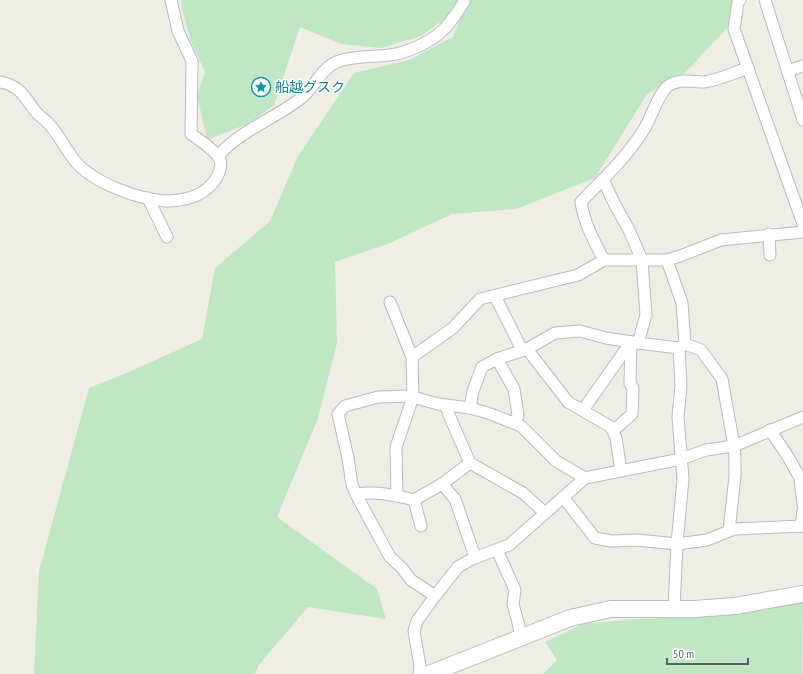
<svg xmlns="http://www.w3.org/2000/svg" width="803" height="674" viewBox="0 0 803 674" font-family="'PT Sans Narrow','Noto Sans JP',sans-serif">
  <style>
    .green { fill: #c0e7c3 }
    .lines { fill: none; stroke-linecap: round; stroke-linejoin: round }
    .street-casing { stroke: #b9bbc0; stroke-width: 13 }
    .secondary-casing { stroke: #babcc2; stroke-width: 18 }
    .street { stroke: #fff; stroke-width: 11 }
    .secondary { stroke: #fff; stroke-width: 16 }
    .labels { text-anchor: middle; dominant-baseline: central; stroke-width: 3; stroke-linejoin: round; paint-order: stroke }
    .culture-label { font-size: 14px; fill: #0d838f; stroke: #fff; text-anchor: start }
  </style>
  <rect width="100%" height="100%" fill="#efede4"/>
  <!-- green -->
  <g class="green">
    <polygon points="182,0 459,0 452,14 421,36 381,48 341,44 300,27 274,105 250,123 207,140 197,95 205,72 190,39 181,5"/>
    <polygon points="467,0 732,0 729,26 686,72 647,94 595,178 516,209 452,214 390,243 335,262 337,343 318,418 277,517 377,589 386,619 308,607 258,666 255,674 34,674 39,571 89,388 129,372 202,339 215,268 270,221 298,156 354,73 409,60 453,37 467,2"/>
    <polygon points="803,602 802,674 543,674 557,660 545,642 583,624 626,620 737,614"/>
  </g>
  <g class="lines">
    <!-- street casing -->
    <g class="street-casing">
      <g id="street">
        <polyline points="740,0 738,2 734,29 803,224"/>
        <polyline points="765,0 803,120"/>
        <polyline points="788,71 803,66"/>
        <path d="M 0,82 C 21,86 24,97 36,112 C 41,118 49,122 53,129 C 61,139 67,151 75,161 C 93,183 138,199 165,201 C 182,201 199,198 211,185 C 218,178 225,163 217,155 C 210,147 200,140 191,134 L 192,61 L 178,31 L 171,0"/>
        <path d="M 218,156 C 241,130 274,119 300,99 C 315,88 321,67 339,61 C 355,56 374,57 390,55 C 406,53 431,42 442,31 C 451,23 457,12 464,2 L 464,0"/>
        <polyline points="148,198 167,237"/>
        <polyline points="769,234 770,255"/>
        <path d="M 604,260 C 594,241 584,223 581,202 C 602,180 626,158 643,131 C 651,119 658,94 668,86 C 678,78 692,82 704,82 C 715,81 736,72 748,68"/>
        <polyline points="667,260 682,303 685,344"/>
        <polyline points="495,296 522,350"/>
        <polyline points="390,302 412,357 413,397 396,447 397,496"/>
        <polyline points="685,344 679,348 638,343 646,315 642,260 667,260 680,256 721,240 803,232"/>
        <polyline points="685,344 701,350 722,379 734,446 735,459 735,476 729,531"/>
        <polyline points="679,348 681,386 678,417 683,479 677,544 707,540 734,529 803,526"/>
        <polyline points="527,349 568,402 611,427 616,438 621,471"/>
        <polyline points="412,357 453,328 480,299 578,275 604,260 642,260 629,230 614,203 603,179"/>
        <polyline points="497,359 514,389 518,415 515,423"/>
        <polyline points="446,405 449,415 470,463 523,493 545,513"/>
        <polyline points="470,408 473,391 482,367 497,359 527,349 555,333 580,331 606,338 638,343"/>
        <polyline points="583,410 631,342"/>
        <polyline points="770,430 787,455 800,478 803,504"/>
        <polyline points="613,431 632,414 633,388 630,384 631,342"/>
        <polyline points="442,484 455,499 475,557"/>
        <path d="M 356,494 C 376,491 395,495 414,500 L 442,484 L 470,463"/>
        <polyline points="563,497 595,538 611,541 637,540 677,544 674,609"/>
        <polyline points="414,500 421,526"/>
        <polyline points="801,526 803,511"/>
        <polyline points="497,550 515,590 513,604 519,626 520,638"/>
        <polyline points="435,596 411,580 402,568 390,557 359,500 352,485 348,458 338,414 345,406 378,397 409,396 438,404 470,408 488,413 521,426 556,461 585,478"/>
        <polyline points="419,674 420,666 414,631 417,621 435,596 458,567 472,559 509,545 585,478 681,459 706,450 734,446 803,417"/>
      </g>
    </g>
    <!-- secondary casing -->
    <g class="secondary-casing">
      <polyline id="secondary" points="429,674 570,618 611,609 694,609 735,606 803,594"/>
    </g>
    <!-- street -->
    <use href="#street" class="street"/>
    <!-- secondary -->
    <use href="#secondary" class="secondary"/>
  </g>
  <!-- icons -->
  <defs>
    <g id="sight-ring" transform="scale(1)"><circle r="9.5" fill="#fff" stroke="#0f9aa8" stroke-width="1.5"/><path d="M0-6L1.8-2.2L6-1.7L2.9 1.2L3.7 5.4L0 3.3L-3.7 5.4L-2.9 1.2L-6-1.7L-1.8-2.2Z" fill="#0f9aa8"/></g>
  </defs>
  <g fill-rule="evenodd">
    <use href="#sight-ring" x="261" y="87"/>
  </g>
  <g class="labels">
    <!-- culture labels -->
    <g class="culture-label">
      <text x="275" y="87">船越グスク</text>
    </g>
  </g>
  <!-- scale -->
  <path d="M667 658v6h81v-6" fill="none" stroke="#5c5f65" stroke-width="2"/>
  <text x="673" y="658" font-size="12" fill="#5c5f65" stroke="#ffffff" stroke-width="3" paint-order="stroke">50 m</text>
</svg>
